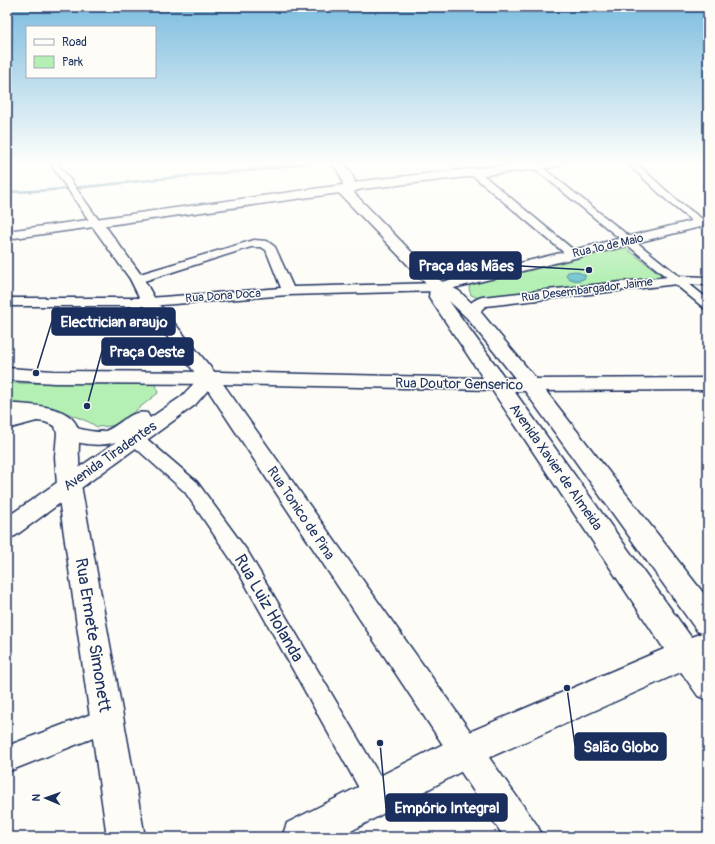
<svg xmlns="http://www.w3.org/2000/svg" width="715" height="844" viewBox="0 0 715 844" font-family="Pangolin,sans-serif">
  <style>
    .green { fill: #b4efb3; stroke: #688f88 }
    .water { fill: #77c7d1; stroke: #528aa3 }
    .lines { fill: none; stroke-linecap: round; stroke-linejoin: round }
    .stream { stroke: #528aa3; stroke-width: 2.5 }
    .minor-casing { stroke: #1b2f5e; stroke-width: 3 }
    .tertiary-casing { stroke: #1b2f5e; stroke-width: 3 }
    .secondary-casing { stroke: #1b2f5e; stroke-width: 3 }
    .primary-casing { stroke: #1b2f5e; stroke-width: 3 }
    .minor { fill: #fdfcf7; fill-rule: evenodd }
    .tertiary { fill: #fdfcf7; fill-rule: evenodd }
    .secondary { fill: #fdfcf7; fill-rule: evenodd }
    .primary { fill: #fdfcf7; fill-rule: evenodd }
    .labels { text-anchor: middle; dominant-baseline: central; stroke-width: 3; stroke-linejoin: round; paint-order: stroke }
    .far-street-label { font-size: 12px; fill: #1b2f5e; stroke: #fdfcf7 }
    .street-label { font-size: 14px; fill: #1b2f5e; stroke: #fdfcf7 }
    .near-street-label { font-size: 17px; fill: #1b2f5e; stroke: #fdfcf7 }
    .leader { fill: none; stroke: #1b2f5e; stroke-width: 1.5 }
    .callout-dot { fill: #1b2f5e; stroke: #fdfcf7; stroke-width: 1.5 }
    .callout { fill: #1b2f5e; stroke: #1b2f5e; stroke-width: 1.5 }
    .callout-label { font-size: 15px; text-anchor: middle; font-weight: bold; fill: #fff }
  </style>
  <rect width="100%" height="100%" fill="#fdfcf7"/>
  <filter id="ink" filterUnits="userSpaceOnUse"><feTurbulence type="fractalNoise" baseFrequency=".025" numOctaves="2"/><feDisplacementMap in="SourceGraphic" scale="8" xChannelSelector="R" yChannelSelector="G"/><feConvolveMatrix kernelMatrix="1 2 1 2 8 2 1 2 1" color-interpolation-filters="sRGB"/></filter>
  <g filter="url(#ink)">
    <!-- green -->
    <g class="green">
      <polygon points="626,248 664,277 491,298 481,299 471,295 469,289 471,282 550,264"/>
      <polygon points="7,383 156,384 158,393 119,424 111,426 97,427 89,422 52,407 7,404"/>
    </g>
    <!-- water -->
    <path class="water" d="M 575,271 L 585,275 L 585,278 C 579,282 570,281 566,275 L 568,272 Z"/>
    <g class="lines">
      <!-- stream -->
      <path class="stream" d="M 7,192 C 67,191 127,182 187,176 C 226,172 266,171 305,163"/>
      <!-- minor casing -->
      <g class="minor-casing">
        <g id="minor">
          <polygon points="50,163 58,163 101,223 100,225 92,225"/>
          <polygon points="528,163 537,163 708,299 708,309 704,308"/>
          <polygon points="627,163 636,163 679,202 705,221 706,223 705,225 697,225 673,206"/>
          <polygon points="474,169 477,170 576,252 578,254 576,256 568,256 471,174 470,172"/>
          <polygon points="254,240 267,241 275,247 293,287 438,283 442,284 444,287 442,290 438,291 288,295 149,306 7,306 7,298 149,298 281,288 266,250 261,247 251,247 141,282 133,282 131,279 133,276"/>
          <polygon points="42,409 48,410 50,414 48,418 7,429 7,419"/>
          <polygon points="135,432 141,434 197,482 248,552 387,788 391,797 387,806 378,810 369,806 234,564 185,492 129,442 127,438 129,434"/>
          <polygon points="107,708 116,711 119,720 116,729 7,772 7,746"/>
        </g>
      </g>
      <!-- tertiary casing -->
      <g class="tertiary-casing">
        <g id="tertiary">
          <polygon points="708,217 708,225 438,292 433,290 430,287 433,284"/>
          <path d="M 96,219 L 101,220 L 142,276 L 156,301 L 216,374 L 537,825 L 543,837 L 504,837 L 208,390 L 195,405 L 15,536 L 7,538 L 7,517 L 116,442 C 96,448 80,443 61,438 L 58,433 L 61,428 C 75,424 90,435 105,431 C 120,426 130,409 147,413 L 150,418 L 181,397 L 199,378 L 143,305 L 130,279 L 90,223 L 91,220 Z"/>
          <path d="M 677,276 L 708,277 L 708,285 L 677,284 L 486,306 L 482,309 L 479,317 L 473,319 L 467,317 L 465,314 C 468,305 472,300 482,297 Z"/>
          <polygon points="708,378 708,390 531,391 524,389 522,385 524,381 531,379"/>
          <polygon points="685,641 695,645 708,662 708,700 698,696 675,663 671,654 675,645"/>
        </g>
      </g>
      <!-- secondary casing -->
      <g class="secondary-casing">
        <g id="secondary">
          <path d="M 525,163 L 561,163 L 559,165 L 555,167 L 362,189 L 355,191 L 354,193 L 436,277 L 444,283 L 459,291 L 479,310 L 538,381 L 708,599 L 708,660 L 477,763 L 340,837 L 282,837 L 287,823 L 453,739 L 664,649 L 492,390 L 221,384 L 54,383 L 7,380 L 7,368 L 54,371 L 221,372 L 483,378 L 429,297 L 430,288 L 335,189 L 337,186 L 345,186 L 362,181 ZM 449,301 L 467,318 L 515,378 L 505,378 ZM 514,391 L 525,391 L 697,631 L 702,633 L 691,637 Z"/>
          <path d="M 7,403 C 30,406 73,403 79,432 C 80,440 78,449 79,457 C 79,466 80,476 81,485 L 145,837 L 107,837 L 57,485 L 55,457 L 57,433 L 55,426 L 45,422 L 7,417 Z"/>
        </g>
      </g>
      <!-- primary casing -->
      <g class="primary-casing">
        <polygon id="primary" points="333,163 345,163 354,179 356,188 354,191 7,239 7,231 343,185 342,179"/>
      </g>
      <!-- minor -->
      <use href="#minor" class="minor"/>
      <!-- tertiary -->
      <use href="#tertiary" class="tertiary"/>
      <!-- secondary -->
      <use href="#secondary" class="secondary"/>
      <!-- primary -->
      <use href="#primary" class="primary"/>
    </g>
  </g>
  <!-- sky -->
  <linearGradient id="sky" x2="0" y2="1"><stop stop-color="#7bbcdf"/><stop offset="0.58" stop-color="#fefefb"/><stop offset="1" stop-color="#fefefb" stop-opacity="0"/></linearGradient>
  <rect width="715" height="281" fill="url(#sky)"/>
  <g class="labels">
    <!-- far-street labels -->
    <g class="far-street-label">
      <text transform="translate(608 246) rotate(-13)">Rua 1º de Maio</text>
      <text transform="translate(587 290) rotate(-7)">Rua Desembargador Jaime</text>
      <text transform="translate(223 296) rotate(-4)">Rua Dona Doca</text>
    </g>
    <!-- street labels -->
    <g class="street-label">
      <text transform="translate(459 384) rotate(1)">Rua Doutor Genserico</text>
      <text transform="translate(110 456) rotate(-35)">Avenida Tiradentes</text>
      <text transform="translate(556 467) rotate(55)">Avenida Xavier de Almeida</text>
      <text transform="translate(301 513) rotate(56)">Rua Tonico de Pina</text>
    </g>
    <!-- near-street labels -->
    <g class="near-street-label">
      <text transform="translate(269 608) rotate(60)">Rua Luiz Holanda</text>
      <text transform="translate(93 635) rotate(81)">Rua Ermete Simonett</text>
    </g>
  </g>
  <!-- callouts -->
  <path class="leader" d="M589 270L521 266M36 373L52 321M87 406L102 351M567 688L575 746M380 743L386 808"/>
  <g class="callout-dot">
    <circle cx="589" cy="270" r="4"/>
    <circle cx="36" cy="373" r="4"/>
    <circle cx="87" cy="406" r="4"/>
    <circle cx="567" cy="688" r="4"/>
    <circle cx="380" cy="743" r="4"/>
  </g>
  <g class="callout">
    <rect x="410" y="252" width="111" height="27" rx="4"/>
    <rect x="52" y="308" width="123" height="27" rx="4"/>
    <rect x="102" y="338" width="91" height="27" rx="4"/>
    <rect x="575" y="733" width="91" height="27" rx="4"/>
    <rect x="386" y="794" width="121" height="27" rx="4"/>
  </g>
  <g class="callout-label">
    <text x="466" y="271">Praça das Mães</text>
    <text x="114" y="327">Electrician araujo</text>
    <text x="147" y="357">Praça Oeste</text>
    <text x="621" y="752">Salão Globo</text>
    <text x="447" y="813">Empório Integral</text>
  </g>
  <!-- margin -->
  <rect width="715" height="844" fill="none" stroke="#fdfcf7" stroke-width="24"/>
  <rect x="12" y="12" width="691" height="820" fill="none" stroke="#1b2f5e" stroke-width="1.5" filter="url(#ink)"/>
  <!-- legend -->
  <rect x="26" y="26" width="130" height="52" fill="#fdfcf7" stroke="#a3aaba"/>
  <rect x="34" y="39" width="20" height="6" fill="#fdfcf7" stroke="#a3aaba"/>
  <text x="62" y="46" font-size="12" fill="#1b2f5e">Road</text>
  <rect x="34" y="56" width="20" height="12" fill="#b4efb3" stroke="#a3aaba"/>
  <text x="62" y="66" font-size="12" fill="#1b2f5e">Park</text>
  <!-- north arrow -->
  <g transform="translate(46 798) rotate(272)" stroke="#fdfcf7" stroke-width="3" paint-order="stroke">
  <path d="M0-3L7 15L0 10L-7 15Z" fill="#1b2f5e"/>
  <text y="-6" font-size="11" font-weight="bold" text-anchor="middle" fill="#1b2f5e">N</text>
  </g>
</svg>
